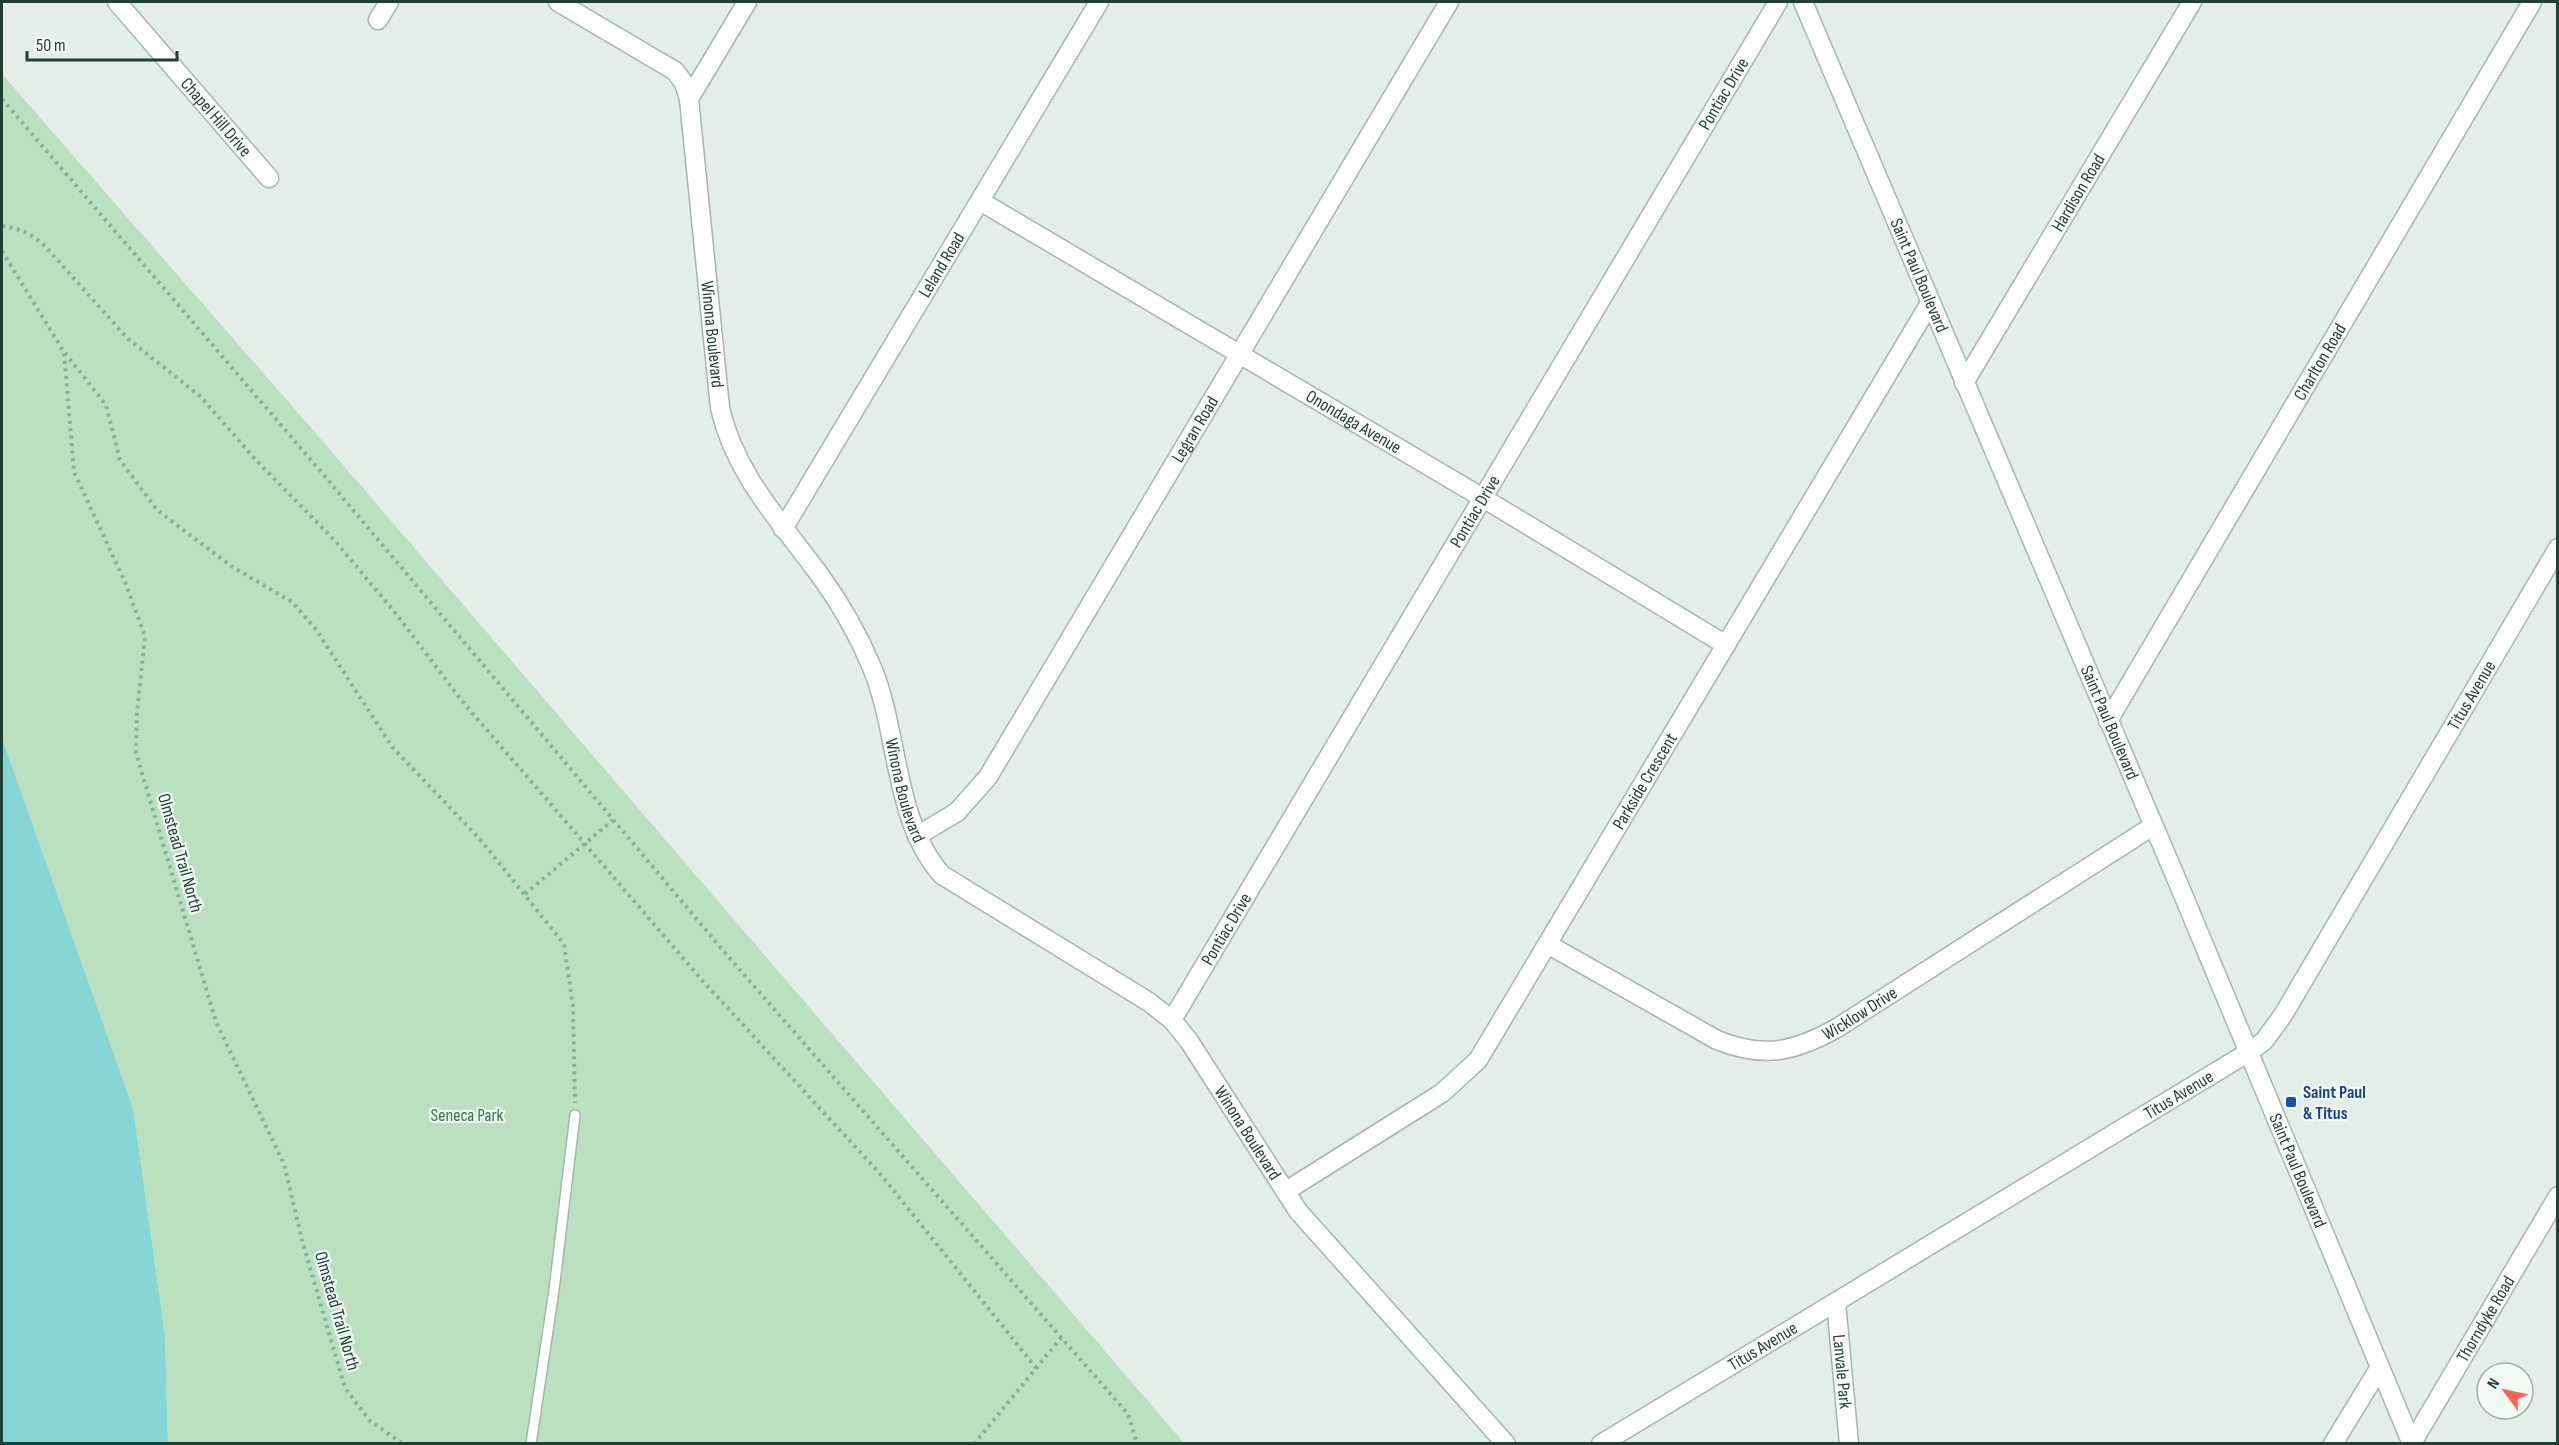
<svg xmlns="http://www.w3.org/2000/svg" width="2559" height="1445" viewBox="0 0 2559 1445" font-family="'Sofia Sans Condensed',sans-serif">
  <style>
    .green { fill: #bae0bf }
    .water { fill: #87d6d6 }
    .lines { fill: none; stroke-linecap: round; stroke-linejoin: round }
    .lane-casing { stroke: #a4b6ad; stroke-width: 12 }
    .street-casing { stroke: #a4b6ad; stroke-width: 21 }
    .secondary-casing { stroke: #a0baad; stroke-width: 21 }
    .path { stroke: #80b49c; stroke-width: 4; stroke-dasharray: 3 4.5; stroke-linecap: butt }
    .lane { stroke: #fff; stroke-width: 9 }
    .street { stroke: #fff; stroke-width: 18 }
    .secondary { stroke: #fff; stroke-width: 18 }
    .transit-dot { fill: #1a4fb4; stroke: #f3faf6; stroke-width: 2 }
    .labels { text-anchor: middle; dominant-baseline: central; stroke-width: 4.5; stroke-linejoin: round; paint-order: stroke }
    .street-label { font-size: 18px; fill: #214033; stroke: #f3faf6 }
    .transit-label { font-size: 18px; font-weight: bold; fill: #164399; stroke: #f3faf6; text-anchor: start }
    .park-label { font-size: 18px; fill: #287a3c; stroke: #f3faf6 }
  </style>
  <rect width="100%" height="100%" fill="#e2eee7"/>
  <!-- green -->
  <polygon class="green" points="2,74 319,437 1184,1443 168,1443 165,1335 133,1108 2,738"/>
  <!-- water -->
  <polygon class="water" points="2,738 133,1108 165,1335 168,1443 2,1443"/>
  <g class="lines">
    <!-- lane casing -->
    <g class="lane-casing">
      <polyline id="lane" points="531,1444 554,1290 575,1115"/>
    </g>
    <!-- street casing -->
    <g class="street-casing">
      <g id="street">
        <path id="s1" d="M 117,2 L 269,178"/>
        <path id="s2" d="M 558,2 L 675,71 L 684,83 L 689,99 L 720,408 C 735,474 780,521 819,574 C 841,604 859,636 873,670 C 899,735 894,821 942,875 L 1149,1002 L 1172,1020 L 1189,1041 L 1298,1211 L 1506,1444"/>
        <polyline points="378,20 389,2"/>
        <polyline points="689,99 747,2"/>
        <path id="s3" d="M 980,201 L 1483,498 L 1726,645"/>
        <path id="s4" d="M 1964,383 L 2192,2"/>
        <path id="s5" d="M 783,529 L 1099,2"/>
        <path id="s6" d="M 2108,721 L 2532,2"/>
        <path id="s7" d="M 917,836 L 957,812 L 988,777 L 1449,2"/>
        <path id="s8" d="M 1549,945 L 1717,1040 C 1764,1059 1794,1052 1837,1028 L 2153,826"/>
        <path id="s9" d="M 1172,1020 L 1778,2"/>
        <path id="s10" d="M 1286,1191 L 1442,1093 L 1478,1060 L 1930,303"/>
        <path id="s11" d="M 1836,1302 L 1849,1444"/>
        <path id="s12" d="M 2412,1443 L 2558,1196"/>
        <path id="s13" d="M 1601,1444 L 2249,1052"/>
        <polyline points="2333,1444 2380,1367"/>
      </g>
    </g>
    <!-- secondary casing -->
    <g class="secondary-casing">
      <g id="secondary">
        <path id="s14" d="M 1803,2 L 2179,885 L 2412,1444"/>
        <path id="s15" d="M 2249,1052 L 2264,1041 L 2283,1015 L 2558,548"/>
      </g>
    </g>
    <!-- path -->
    <g class="path">
      <polyline points="2,99 322,473 726,954 1128,1414 1137,1444"/>
      <path d="M 2,226 C 20,229 31,233 45,246 L 127,338 L 201,397 L 255,459 L 336,542 L 397,615 L 462,701 L 701,979 L 882,1176 L 1037,1369"/>
      <polyline points="2,251 64,352 74,472 125,582 145,636 137,712 136,753 216,1022 284,1164 302,1240 345,1388 370,1421 403,1444"/>
      <polyline points="65,353 106,405 120,460 157,510 231,566 292,602 315,628 393,748 479,838 564,944 573,1007 575,1103"/>
      <polyline points="525,894 613,820"/>
      <polyline points="974,1444 1061,1338"/>
    </g>
    <!-- lane -->
    <use href="#lane" class="lane"/>
    <!-- street -->
    <use href="#street" class="street"/>
    <!-- secondary -->
    <use href="#secondary" class="secondary"/>
  </g>
  <!-- markers -->
  <rect class="transit-dot" x="2285" y="1096" width="12" height="12" rx="3"/>
  <g class="labels">
    <!-- street labels -->
    <g class="street-label">
      <text stroke="none"><textPath href="#s9" startOffset="1078">Pontiac Drive</textPath></text>
      <text stroke="none"><textPath href="#s1" startOffset="152">Chapel Hill Drive</textPath></text>
      <text stroke="none"><textPath href="#s4" startOffset="222">Hardison Road</textPath></text>
      <text stroke="none"><textPath href="#s5" startOffset="308">Leland Road</textPath></text>
      <text stroke="none"><textPath href="#s14" startOffset="297">Saint Paul Boulevard</textPath></text>
      <text stroke="none"><textPath href="#s2" startOffset="404">Winona Boulevard</textPath></text>
      <text stroke="none"><textPath href="#s6" startOffset="417">Charlton Road</textPath></text>
      <text stroke="none"><textPath href="#s3" startOffset="434">Onondaga Avenue</textPath></text>
      <text stroke="none"><textPath href="#s7" startOffset="498">Legran Road</textPath></text>
      <text stroke="none"><textPath href="#s9" startOffset="592">Pontiac Drive</textPath></text>
      <text stroke="none"><textPath href="#s15" startOffset="422">Titus Avenue</textPath></text>
      <text stroke="none"><textPath href="#s14" startOffset="783">Saint Paul Boulevard</textPath></text>
      <text stroke="none"><textPath href="#s10" startOffset="558">Parkside Crescent</textPath></text>
      <text stroke="none"><textPath href="#s2" startOffset="908">Winona Boulevard</textPath></text>
      <text transform="translate(180 853) rotate(74)">Olmstead Trail North</text>
      <text stroke="none"><textPath href="#s9" startOffset="106">Pontiac Drive</textPath></text>
      <text stroke="none"><textPath href="#s8" startOffset="346">Wicklow Drive</textPath></text>
      <text stroke="none"><textPath href="#s13" startOffset="675">Titus Avenue</textPath></text>
      <text stroke="none"><textPath href="#s2" startOffset="1410">Winona Boulevard</textPath></text>
      <text stroke="none"><textPath href="#s14" startOffset="1269">Saint Paul Boulevard</textPath></text>
      <text transform="translate(337 1311) rotate(74)">Olmstead Trail North</text>
      <text stroke="none"><textPath href="#s12" startOffset="144">Thorndyke Road</textPath></text>
      <text stroke="none"><textPath href="#s13" startOffset="189">Titus Avenue</textPath></text>
      <text stroke="none"><textPath href="#s11" startOffset="70">Lanvale Park</textPath></text>
    </g>
    <!-- transit labels -->
    <g class="transit-label">
      <text x="2303" y="1092">Saint Paul<tspan x="2303" dy="21">&amp; Titus</tspan></text>
    </g>
    <!-- park labels -->
    <g class="park-label">
      <text x="467" y="1115">Seneca Park</text>
    </g>
  </g>
  <!-- border -->
  <rect width="2559" height="1445" fill="none" stroke="#214033" stroke-width="6"/>
  <!-- north arrow -->
  <g transform="translate(2505 1391) rotate(303)"><circle r="28" fill="#f3faf6" stroke="#9fb0a8" stroke-width="1.5"/>
  <path d="M0-4.5L10 22L0 15L-10 22Z" fill="#fc6352"/>
  <text y="-9" font-size="16" font-weight="bold" text-anchor="middle" fill="#214033">N</text>
  </g>
  <!-- scale -->
  <path d="M27 51v9h150v-9" fill="none" stroke="#214033" stroke-width="3"/>
  <text x="36" y="51" font-size="18" fill="#214033" stroke="#f3faf6" stroke-width="4.5" paint-order="stroke">50 m</text>
</svg>
